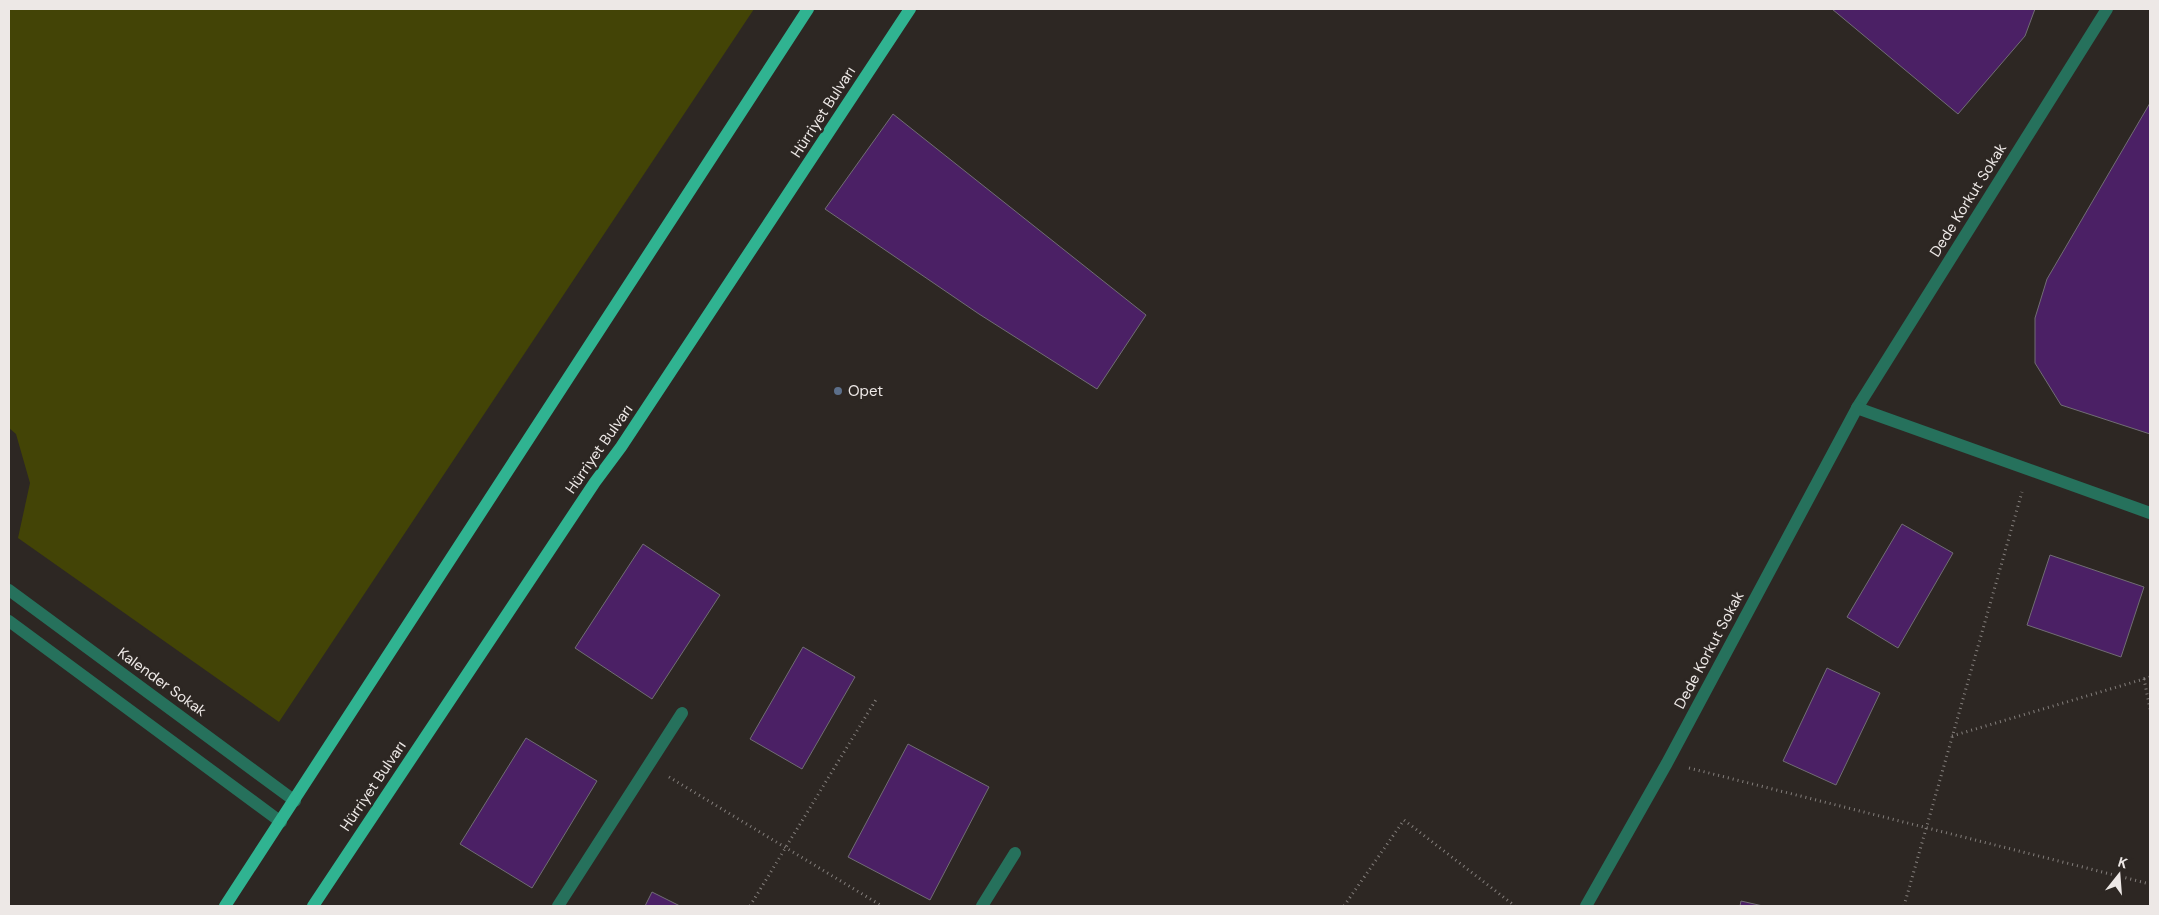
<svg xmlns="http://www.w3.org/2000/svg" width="2159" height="915" viewBox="0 0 2159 915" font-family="'DM Sans',sans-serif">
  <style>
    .green { fill: #434406 }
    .building { fill: #4b2065; stroke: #716d74 }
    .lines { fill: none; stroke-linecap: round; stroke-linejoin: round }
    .path { stroke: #847f7c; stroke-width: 3; stroke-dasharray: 1 4; stroke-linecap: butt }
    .minor { stroke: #26715c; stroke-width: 12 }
    .tertiary { stroke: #26715c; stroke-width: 12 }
    .primary { stroke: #30b391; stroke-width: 12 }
    .service-dot { fill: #5c6f8a; stroke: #2d2723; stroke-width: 2 }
    .labels { text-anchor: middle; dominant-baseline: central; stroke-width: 5; stroke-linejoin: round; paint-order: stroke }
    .street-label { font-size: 15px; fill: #ede8e6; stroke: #2d2723 }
    .poi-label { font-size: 15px; fill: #ede8e6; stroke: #2d2723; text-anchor: start }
  </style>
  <rect width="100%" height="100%" fill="#2d2723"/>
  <!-- green -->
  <polygon class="green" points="9,9 754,9 279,722 18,538 30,483 16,434 9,428"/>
  <!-- building -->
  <g class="building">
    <polygon points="1832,9 2035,9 2025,36 1958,114"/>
    <polygon points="2150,103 2150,434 2061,405 2035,363 2035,318 2047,279"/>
    <polygon points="893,114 1146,315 1097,389 979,314 825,209"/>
    <polygon points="1902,524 1953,553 1898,648 1847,617"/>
    <polygon points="643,544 720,595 652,699 575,648"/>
    <polygon points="2050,555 2144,587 2121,657 2027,625"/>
    <polygon points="803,647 855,677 802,769 750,739"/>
    <polygon points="1827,668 1880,693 1836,785 1783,761"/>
    <polygon points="526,738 597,781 532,888 460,844"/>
    <polygon points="908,744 989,787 930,900 848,857"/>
    <polygon points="652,892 680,906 645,906"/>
    <polygon points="1741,901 1763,906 1740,906"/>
  </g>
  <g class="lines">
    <!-- path -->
    <g class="path">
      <polyline points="2144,679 2150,677"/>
      <polyline points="1952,736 2144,679 2150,709"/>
      <polyline points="1689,768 2150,884"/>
      <polyline points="669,777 882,906"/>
      <polyline points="750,906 877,698"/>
      <polyline points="1344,906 1404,820 1515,906"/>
      <polyline points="1904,906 2022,492"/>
    </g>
    <!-- minor -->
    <g class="minor">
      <polyline points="1857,408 2107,9"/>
      <polyline points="558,906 682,713"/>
      <polyline points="982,906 1015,853"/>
      <polyline points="1586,906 1667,763 1857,408 2150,513"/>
    </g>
    <!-- tertiary -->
    <g class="tertiary">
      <polyline points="9,590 295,801"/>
      <polyline points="9,621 281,822"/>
    </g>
    <!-- primary -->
    <g class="primary">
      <polyline points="225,906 808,9"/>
      <polyline points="313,906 595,482 621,447 910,9"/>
    </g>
  </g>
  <!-- markers -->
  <circle class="service-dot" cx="838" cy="391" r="5"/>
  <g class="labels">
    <!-- street labels -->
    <g class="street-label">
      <text transform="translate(823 112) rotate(-57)">Hürriyet Bulvarı</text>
      <text transform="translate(1968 200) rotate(-58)">Dede Korkut Sokak</text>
      <text transform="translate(599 449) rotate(-55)">Hürriyet Bulvarı</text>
      <text transform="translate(1709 650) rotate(-62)">Dede Korkut Sokak</text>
      <text transform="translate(162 682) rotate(36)">Kalender Sokak</text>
      <text transform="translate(373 786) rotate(-56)">Hürriyet Bulvarı</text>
    </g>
    <!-- poi labels -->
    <g class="poi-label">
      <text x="848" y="391">Opet</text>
    </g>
  </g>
  <!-- border -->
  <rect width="2159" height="915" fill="none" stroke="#ede8e6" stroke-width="20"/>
  <!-- north arrow -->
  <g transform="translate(2119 875) rotate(17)" stroke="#2d2723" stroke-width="4" paint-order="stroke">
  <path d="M0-4L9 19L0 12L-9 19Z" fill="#ede8e6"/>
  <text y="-8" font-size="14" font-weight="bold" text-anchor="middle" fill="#ede8e6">K</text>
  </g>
</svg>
